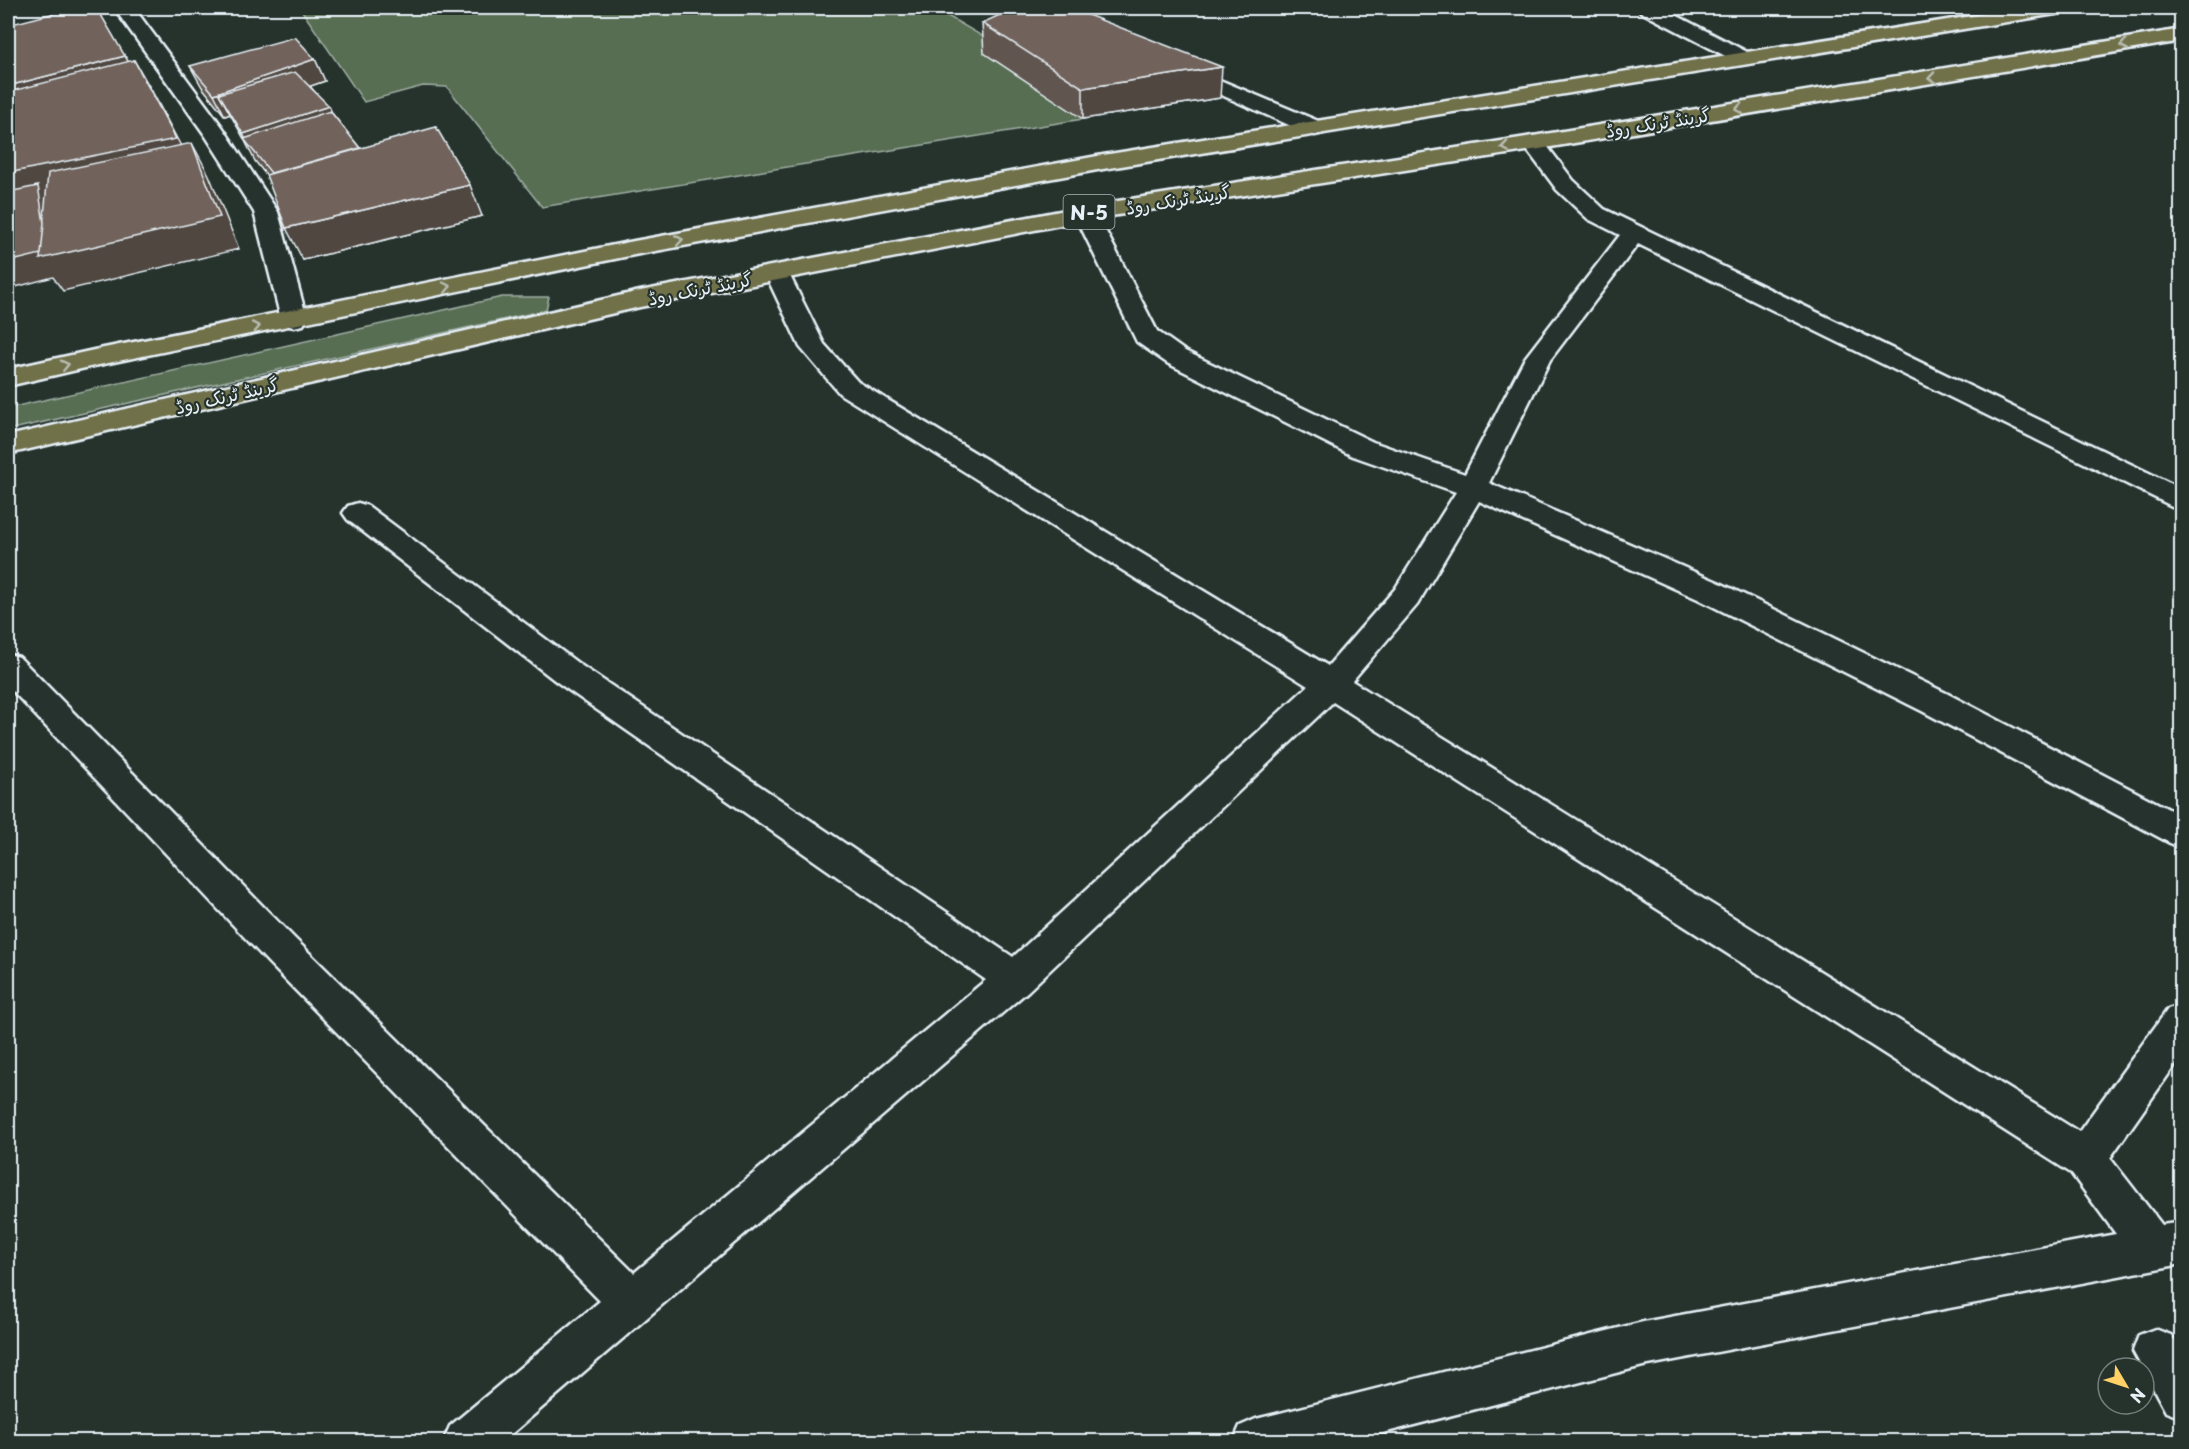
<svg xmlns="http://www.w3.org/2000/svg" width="2189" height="1449" viewBox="0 0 2189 1449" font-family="'Playpen Sans','Playpen Sans Arabic',sans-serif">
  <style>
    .green { fill: #586e53; stroke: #a0b0a6; stroke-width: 1.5 }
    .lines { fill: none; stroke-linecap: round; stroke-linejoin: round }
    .street-casing { stroke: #e8f1f8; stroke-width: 5 }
    .highway-casing { stroke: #e8f1f8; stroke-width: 5 }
    .street { fill: #26332d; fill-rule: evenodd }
    .highway { fill: #70704a; fill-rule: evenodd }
    .wall { fill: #61564f; stroke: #e8f1f8; stroke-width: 1.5 }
    .shaded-wall { fill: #4f4640; stroke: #e8f1f8; stroke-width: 1.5 }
    .building { fill: #71645c; stroke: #e8f1f8; stroke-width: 1.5 }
    .oneway { stroke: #b8bdb2 }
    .labels { text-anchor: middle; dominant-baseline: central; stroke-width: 4.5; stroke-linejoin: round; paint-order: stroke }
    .far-street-label { font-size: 18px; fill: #e8f1f8; stroke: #26332d }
    .shield { fill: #26332d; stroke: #aeb8bb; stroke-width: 1.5 }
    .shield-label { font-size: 20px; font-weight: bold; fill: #e8f1f8 }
  </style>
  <rect width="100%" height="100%" fill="#26332d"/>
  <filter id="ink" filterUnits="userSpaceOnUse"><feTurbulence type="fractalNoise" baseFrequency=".0167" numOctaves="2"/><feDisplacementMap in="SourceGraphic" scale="12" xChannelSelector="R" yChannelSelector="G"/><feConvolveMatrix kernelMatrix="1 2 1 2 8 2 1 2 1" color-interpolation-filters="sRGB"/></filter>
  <g filter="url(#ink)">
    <!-- green -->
    <g class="green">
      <polygon points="300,8 934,8 989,40 1083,119 542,207 447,87 423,86 364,102"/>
      <polygon points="502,297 549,297 546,310 8,430 8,408"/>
    </g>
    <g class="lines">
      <!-- street casing -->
      <g class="street-casing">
        <g id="street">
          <polygon points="114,8 134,8 223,128 278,212 307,319 303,325 294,327 285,325 281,319 254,212 205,135"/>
          <polygon points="1638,8 1662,8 1751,54 1754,58 1751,62 1744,64 1737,62 1641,12"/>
          <polygon points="1179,63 1323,123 1326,128 1323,133 1315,135 1307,133 1172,73 1169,69 1172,65"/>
          <polygon points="1533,136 1541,138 1573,180 1604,209 2182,489 2182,511 1638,244 1550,360 1489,483 1720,583 1946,693 2182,816 2182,848 2170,843 1922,711 1698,599 1479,501 1417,605 1352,681 2079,1132 2168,1009 2182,1004 2182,1055 2110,1158 2162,1225 2182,1222 2182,1264 1643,1366 1348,1442 1233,1442 1240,1426 1256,1419 1643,1322 2116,1234 2071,1173 1333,702 1028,991 502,1442 443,1442 450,1426 600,1301 268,962 8,686 8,654 19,657 294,938 634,1273 986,980 557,682 348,520 343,513 348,506 358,503 368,506 579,664 1013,957 1308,686 840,394 800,347 765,273 768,268 777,266 786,268 824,344 858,382 1328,666 1395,589 1456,492 1353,456 1167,363 1137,342 1074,213 1078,208 1086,206 1094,208 1157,331 1185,351 1373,442 1465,474 1525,358 1620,235 1588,219 1557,190 1522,143 1525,138"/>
          <polygon points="2155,1329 2171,1335 2182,1353 2182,1418 2166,1412 2133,1351 2139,1335"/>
        </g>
      </g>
      <!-- highway casing -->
      <g class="highway-casing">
        <g id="highway">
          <polygon points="2022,8 2066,8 2063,12 2056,14 1103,169 634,255 94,366 8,386 8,369 94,350 634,241 1103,155"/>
          <polygon points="2182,29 2182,41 1533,150 1086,220 640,307 8,454 8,436 640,291 1086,206 1533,136"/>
        </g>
      </g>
      <!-- street -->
      <use href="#street" class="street"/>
      <!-- highway -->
      <use href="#highway" class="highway"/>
    </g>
    <!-- wall -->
    <g class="wall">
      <polygon points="982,23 1220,98 1083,119 984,53"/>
      <polygon points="315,59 325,81 310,86 360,148 482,216 303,260 266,175 255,161 244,139 230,114 225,116 202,87 190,66"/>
    </g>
    <!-- shaded-wall -->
    <g class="shaded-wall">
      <polygon points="125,56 143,86 8,123 8,86"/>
      <polygon points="315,59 325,81 231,114 219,94 230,114 225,116 214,94"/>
      <polygon points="134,60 152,91 194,171 192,143 209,175 239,249 63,291 53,277 8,289 8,173"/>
      <polygon points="1222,67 1220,98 1083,119 1083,88"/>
      <polygon points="329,106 339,128 250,147 243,134"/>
      <polygon points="470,185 482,216 303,260 286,228"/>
    </g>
    <!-- building -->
    <g class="building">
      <polygon points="74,8 97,8 125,56 8,86 8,25"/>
      <polygon points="1015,8 1070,8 1222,67 1083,88 982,23"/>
      <polygon points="295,37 315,59 214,94 190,66"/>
      <polygon points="134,60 176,139 8,173 8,92"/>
      <polygon points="295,72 329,106 243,134 219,94"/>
      <polygon points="330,111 360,148 271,173 244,139"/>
      <polygon points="436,127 470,185 286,228 266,175"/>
      <polygon points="192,143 220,217 40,259 48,173"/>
      <polygon points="38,186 44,223 41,254 8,262 8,192"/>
    </g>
    <!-- one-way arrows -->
    <defs><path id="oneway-chevron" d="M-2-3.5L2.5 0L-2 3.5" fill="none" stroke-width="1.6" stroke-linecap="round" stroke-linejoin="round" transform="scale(1.5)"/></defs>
    <g class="oneway">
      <use href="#oneway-chevron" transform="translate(2124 45) rotate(170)"/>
      <use href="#oneway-chevron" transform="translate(1932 78) rotate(171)"/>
      <use href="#oneway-chevron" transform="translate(1739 109) rotate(171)"/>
      <use href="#oneway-chevron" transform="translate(1505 147) rotate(171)"/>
      <use href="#oneway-chevron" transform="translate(679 240) rotate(-10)"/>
      <use href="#oneway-chevron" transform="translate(447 287) rotate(-12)"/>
      <use href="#oneway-chevron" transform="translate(256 327) rotate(-11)"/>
      <use href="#oneway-chevron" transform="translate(65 365) rotate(-13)"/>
    </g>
  </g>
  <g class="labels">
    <!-- far-street labels -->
    <g class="far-street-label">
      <text transform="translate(1658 122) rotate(-9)">گرینڈ ٹرنک روڈ</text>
      <text transform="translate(1178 199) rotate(-9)">گرینڈ ٹرنک روڈ</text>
      <text transform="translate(700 288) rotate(-11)">گرینڈ ٹرنک روڈ</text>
      <text transform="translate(227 395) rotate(-13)">گرینڈ ٹرنک روڈ</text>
    </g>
    <!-- shield labels -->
    <rect class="shield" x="1063.5" y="195" width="51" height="34" rx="4.5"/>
    <g class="shield-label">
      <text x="1089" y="212">N-5</text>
    </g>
  </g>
  <!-- margin -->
  <rect width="2189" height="1449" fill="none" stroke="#26332d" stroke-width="30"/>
  <rect x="15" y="15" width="2159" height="1419" fill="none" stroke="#e8f1f8" stroke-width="2" filter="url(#ink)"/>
  <!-- north arrow -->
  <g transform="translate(2126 1386) rotate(129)"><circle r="28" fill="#26332d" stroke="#747f7e" stroke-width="1.5"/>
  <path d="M0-4.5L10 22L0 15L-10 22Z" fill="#ffd166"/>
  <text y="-9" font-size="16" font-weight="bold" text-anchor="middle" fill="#e8f1f8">N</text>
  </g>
</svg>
